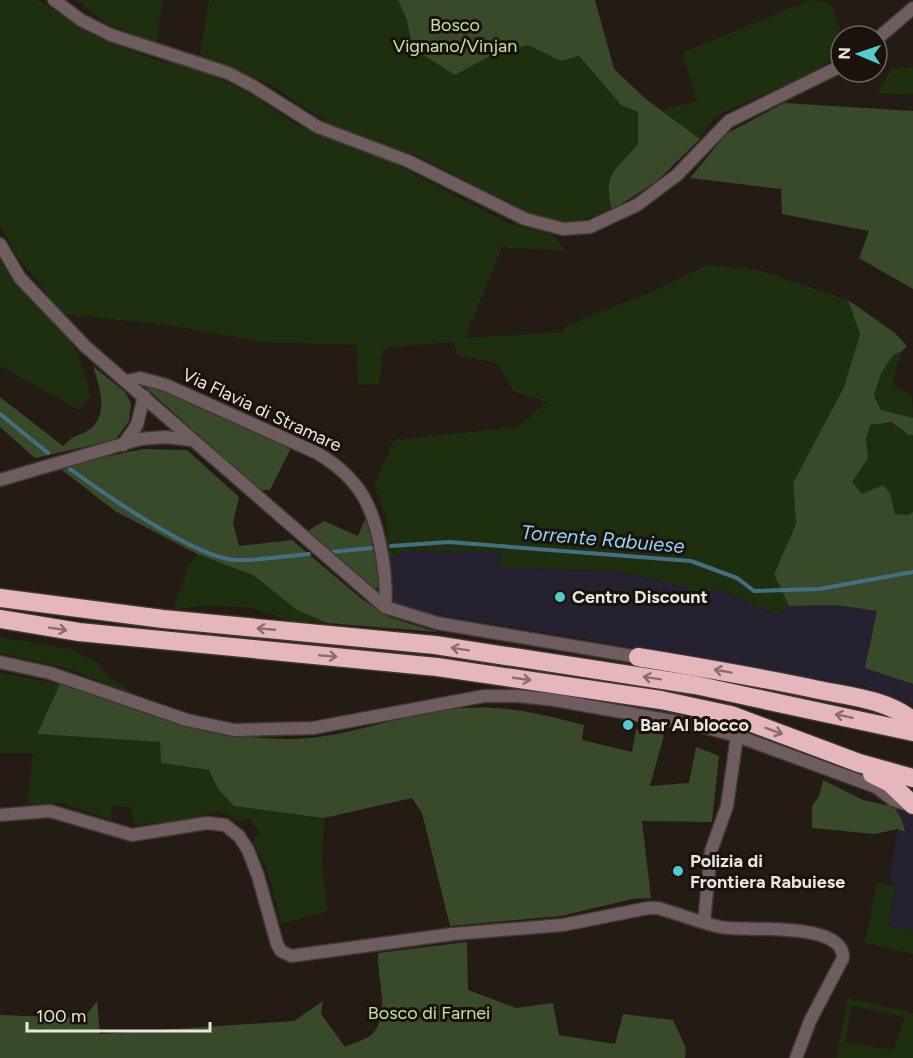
<svg xmlns="http://www.w3.org/2000/svg" width="913" height="1058" viewBox="0 0 913 1058" font-family="Figtree,sans-serif">
  <style>
    .commercial { fill: #262130 }
    .green { fill: #1e2f10; fill-rule: evenodd }
    .forest { fill: #384a29 }
    .lines { fill: none; stroke-linecap: round; stroke-linejoin: round }
    .stream { stroke: #456e83; stroke-width: 4 }
    .minor-casing { stroke: #403731; stroke-width: 15 }
    .highway-casing { stroke: #403731; stroke-width: 21 }
    .minor { stroke: #6f5c5f; stroke-width: 12 }
    .highway { stroke: #e6b6bd; stroke-width: 18 }
    .oneway { stroke: #8a6c6d }
    .poi-dot { fill: #52cdcf; stroke: #1a120b; stroke-width: 2 }
    .labels { text-anchor: middle; dominant-baseline: central; stroke-width: 6; stroke-linejoin: round; paint-order: stroke }
    .park-label { font-size: 18px; fill: #c0e2a7; stroke: #1a120b }
    .street-label { font-size: 18px; fill: #ebe5e0; stroke: #1a120b }
    .poi-label { font-size: 18px; font-weight: bold; fill: #ebe5e0; stroke: #1a120b; text-anchor: start }
    .water-label { font-size: 20px; font-style: italic; fill: #8fd5f9; stroke: #1a120b }
  </style>
  <rect width="100%" height="100%" fill="#241b14"/>
  <!-- commercial -->
  <g class="commercial">
    <polygon points="404,551 501,552 499,567 622,572 689,588 706,602 714,587 777,615 789,606 836,605 877,611 906,683 913,684 913,705 862,686 417,611 395,603 392,588 385,556 397,556"/>
    <polygon points="894,807 913,812 913,931 889,927 895,886 890,880 897,829 904,832 902,820"/>
  </g>
  <!-- green -->
  <g class="green">
    <polygon points="0,0 38,0 95,36 155,60 201,69 256,97 296,125 340,140 401,167 508,223 553,235 565,251 502,247 465,338 562,332 570,324 647,294 707,265 760,270 848,300 860,334 844,387 793,483 796,524 774,573 789,606 777,615 714,587 706,602 689,588 622,572 499,567 501,552 404,551 397,556 385,556 388,522 374,486 394,440 518,427 546,402 514,391 497,363 457,355 454,342 384,348 379,384 358,385 357,345 263,342 162,324 62,314 17,256 0,225"/>
    <polygon points="77,0 163,0 156,43 105,23"/>
    <path d="M 209,0 L 398,0 L 407,20 L 412,48 L 455,75 L 488,57 L 528,44 L 561,61 L 578,56 L 621,105 L 638,112 L 638,144 C 616,170 602,174 612,210 L 572,224 L 527,213 L 420,157 L 334,127 L 271,85 L 200,55 Z"/>
    <polygon points="810,0 830,3 843,36 841,36 841,53 814,72 715,117 700,139 662,110 697,101 682,53"/>
    <polygon points="913,67 913,94 878,93 891,69"/>
    <path d="M 0,259 C 17,294 46,308 67,336 C 80,353 86,376 91,396 L 79,410 L 0,366 Z"/>
    <polygon points="901,352 892,384 912,396 913,418 881,410 874,396 881,373 894,354"/>
    <path d="M 882,421 C 894,422 902,434 913,435 L 913,512 L 908,515 L 895,514 L 890,493 L 862,494 L 851,482 L 868,458 L 866,440 L 869,425 Z"/>
    <polygon points="197,554 253,575 297,610 327,623 290,621 253,608 208,605 173,610 188,567"/>
    <polygon points="0,637 70,649 96,662 109,677 140,698 66,668 0,653"/>
    <polygon points="0,673 60,684 37,734 160,742 161,763 210,770 218,789 234,806 324,818 322,862 327,911 282,924 266,868 253,842 260,832 249,818 239,822 220,811 185,820 135,825 131,807 112,806 111,820 63,803 27,804 33,753 0,753"/>
    <polygon points="877,883 895,886 889,927 913,931 913,954 865,943"/>
    <path d="M 848,998 L 913,1013 L 913,1058 L 836,1058 ZM 852,1006 L 905,1017 L 893,1050 L 845,1042 Z"/>
  </g>
  <!-- forest -->
  <g class="forest">
    <path d="M 398,0 L 595,0 L 614,69 L 646,99 L 700,139 L 657,181 L 612,210 C 602,173 616,170 638,144 L 638,112 L 621,105 L 579,56 L 561,61 L 528,45 L 488,57 L 455,75 L 412,48 L 407,20 Z"/>
    <polygon points="784,103 913,111 913,289 859,258 869,231 782,214 781,189 690,178 726,134"/>
    <polygon points="848,300 895,333 907,346 901,352 894,354 881,373 874,396 881,410 913,418 913,435 909,435 891,422 870,425 866,440 868,458 852,482 862,494 883,485 890,493 895,514 908,515 913,512 913,684 865,668 877,611 836,605 789,606 774,574 796,524 793,483 844,387 860,334"/>
    <path d="M 93,366 L 125,392 L 131,403 L 129,421 L 115,440 L 35,458 L 0,427 L 0,397 L 63,446 C 75,434 75,438 87,431 C 111,417 99,386 93,366 Z"/>
    <polygon points="161,386 291,448 270,490 260,490 145,387"/>
    <polygon points="143,449 187,450 239,497 233,523 239,546 292,540 363,600 389,617 437,632 327,623 297,610 253,575 197,554 115,511 62,470 86,461"/>
    <polygon points="366,517 381,581 378,588 373,588 307,531 324,521 358,536"/>
    <path d="M 60,684 C 135,708 213,741 293,739 C 351,738 406,711 463,708 C 508,705 541,714 584,725 L 582,740 L 632,752 L 636,729 L 664,735 L 650,786 L 689,783 L 696,747 L 719,756 L 712,822 L 642,821 L 651,898 L 632,899 L 561,916 L 450,926 L 422,813 L 412,798 L 324,818 L 234,806 L 218,789 L 209,770 L 161,763 L 160,742 L 37,734 Z"/>
    <polygon points="823,780 863,800 894,807 902,820 905,832 897,829 875,834 812,828 812,806 819,796"/>
    <path d="M 467,942 L 468,990 L 516,1008 L 553,1003 L 559,1035 L 615,1044 L 623,1014 L 673,1020 L 686,1048 L 685,1058 L 0,1058 L 0,1015 L 84,1018 L 97,1001 L 100,1034 L 294,1021 L 323,1001 L 321,1014 L 345,1047 C 353,1043 369,1039 374,1032 C 390,1011 377,978 378,953 Z"/>
  </g>
  <g class="lines">
    <!-- stream -->
    <g class="stream">
      <polyline points="0,414 48,453"/>
      <path d="M 70,469 C 103,493 196,558 235,560 C 259,561 285,556 309,554"/>
      <polyline points="391,546 449,542 691,561 737,578 754,591 819,589 913,572"/>
      <polyline points="332,552 371,548"/>
    </g>
    <!-- minor casing -->
    <g class="minor-casing">
      <g id="minor">
        <polyline points="54,0 81,20 111,35 228,73 253,86 318,127 408,161 525,219 563,229 590,227 637,205 677,175 729,121 841,66"/>
        <polyline points="877,39 913,8"/>
        <polyline points="0,244 20,278 86,347 385,607 437,623 638,657"/>
        <path d="M 127,381 L 140,378 L 166,385 L 317,453 C 360,478 374,507 382,555 C 385,573 387,589 385,607"/>
        <polyline points="123,445 137,425 144,396"/>
        <polyline points="0,480 140,439 165,437 192,440"/>
        <polyline points="0,662 50,673 187,720 234,730 313,728 484,696 518,696 555,700 700,726 737,736 876,787 893,800 912,806"/>
        <path d="M 0,815 L 50,811 L 132,835 L 207,823 L 225,825 L 239,836 L 248,850 L 258,876 L 277,944 L 281,951 L 291,956 L 453,934 L 563,925 L 648,908 L 658,908 C 679,914 699,922 720,927 C 743,932 844,920 843,958 L 810,1021 L 796,1058"/>
        <polyline points="704,922 711,851 727,806 737,736"/>
      </g>
    </g>
    <!-- highway casing -->
    <g class="highway-casing">
      <g id="highway">
        <polyline points="0,598 163,619 435,645 695,685 913,732"/>
        <polyline points="0,619 79,632 437,667 661,700 731,715 859,763 913,778"/>
        <path d="M 638,657 C 698,667 759,677 819,690 C 849,696 889,700 913,721"/>
        <polyline points="872,774 890,783 913,805"/>
      </g>
    </g>
    <!-- minor -->
    <use href="#minor" class="minor"/>
    <!-- highway -->
    <use href="#highway" class="highway"/>
  </g>
  <!-- one-way arrows -->
  <defs><path id="oneway-shaft" d="M-6 0H5M1.5-3L5.5 0L1.5 3" fill="none" stroke-width="1.6" stroke-linecap="round" stroke-linejoin="round" transform="scale(1.5)"/></defs>
  <g class="oneway">
    <use href="#oneway-shaft" transform="translate(58 629) rotate(9)"/>
    <use href="#oneway-shaft" transform="translate(266 629) rotate(-175)"/>
    <use href="#oneway-shaft" transform="translate(460 649) rotate(-171)"/>
    <use href="#oneway-shaft" transform="translate(328 656) rotate(5)"/>
    <use href="#oneway-shaft" transform="translate(723 671) rotate(-170)"/>
    <use href="#oneway-shaft" transform="translate(652 678) rotate(-171)"/>
    <use href="#oneway-shaft" transform="translate(522 679) rotate(8)"/>
    <use href="#oneway-shaft" transform="translate(844 716) rotate(-168)"/>
    <use href="#oneway-shaft" transform="translate(774 731) rotate(20)"/>
  </g>
  <!-- markers -->
  <g class="poi-dot">
    <circle cx="560" cy="597" r="6"/>
    <circle cx="628" cy="725" r="6"/>
    <circle cx="678" cy="871" r="6"/>
  </g>
  <g class="labels">
    <!-- park labels -->
    <g class="park-label">
      <text x="455" y="25">Bosco<tspan x="455" dy="21">Vignano/Vinjan</tspan></text>
      <text x="429" y="1013">Bosco di Farnei</text>
    </g>
    <!-- street labels -->
    <g class="street-label">
      <text transform="translate(262 410) rotate(25)">Via Flavia di Stramare</text>
    </g>
    <!-- poi labels -->
    <g class="poi-label">
      <text x="572" y="597">Centro Discount</text>
      <text x="640" y="725">Bar Al blocco</text>
      <text x="690" y="861">Polizia di<tspan x="690" dy="21">Frontiera Rabuiese</tspan></text>
    </g>
    <!-- water labels -->
    <g class="water-label">
      <text transform="translate(603 539) rotate(5)">Torrente Rabuiese</text>
    </g>
  </g>
  <!-- north arrow -->
  <g transform="translate(859 54) rotate(272)"><circle r="28" fill="#1a120b" stroke="#6e6660" stroke-width="1.5"/>
  <path d="M0-4.5L10 22L0 15L-10 22Z" fill="#52cdcf"/>
  <text y="-9" font-size="16" font-weight="bold" text-anchor="middle" fill="#ebe5e0">N</text>
  </g>
  <!-- scale -->
  <path d="M27 1022v9h183v-9" fill="none" stroke="#ebe5e0" stroke-width="3"/>
  <text x="36" y="1022" font-size="18" fill="#ebe5e0" stroke="#1a120b" stroke-width="4.5" paint-order="stroke">100 m</text>
</svg>
